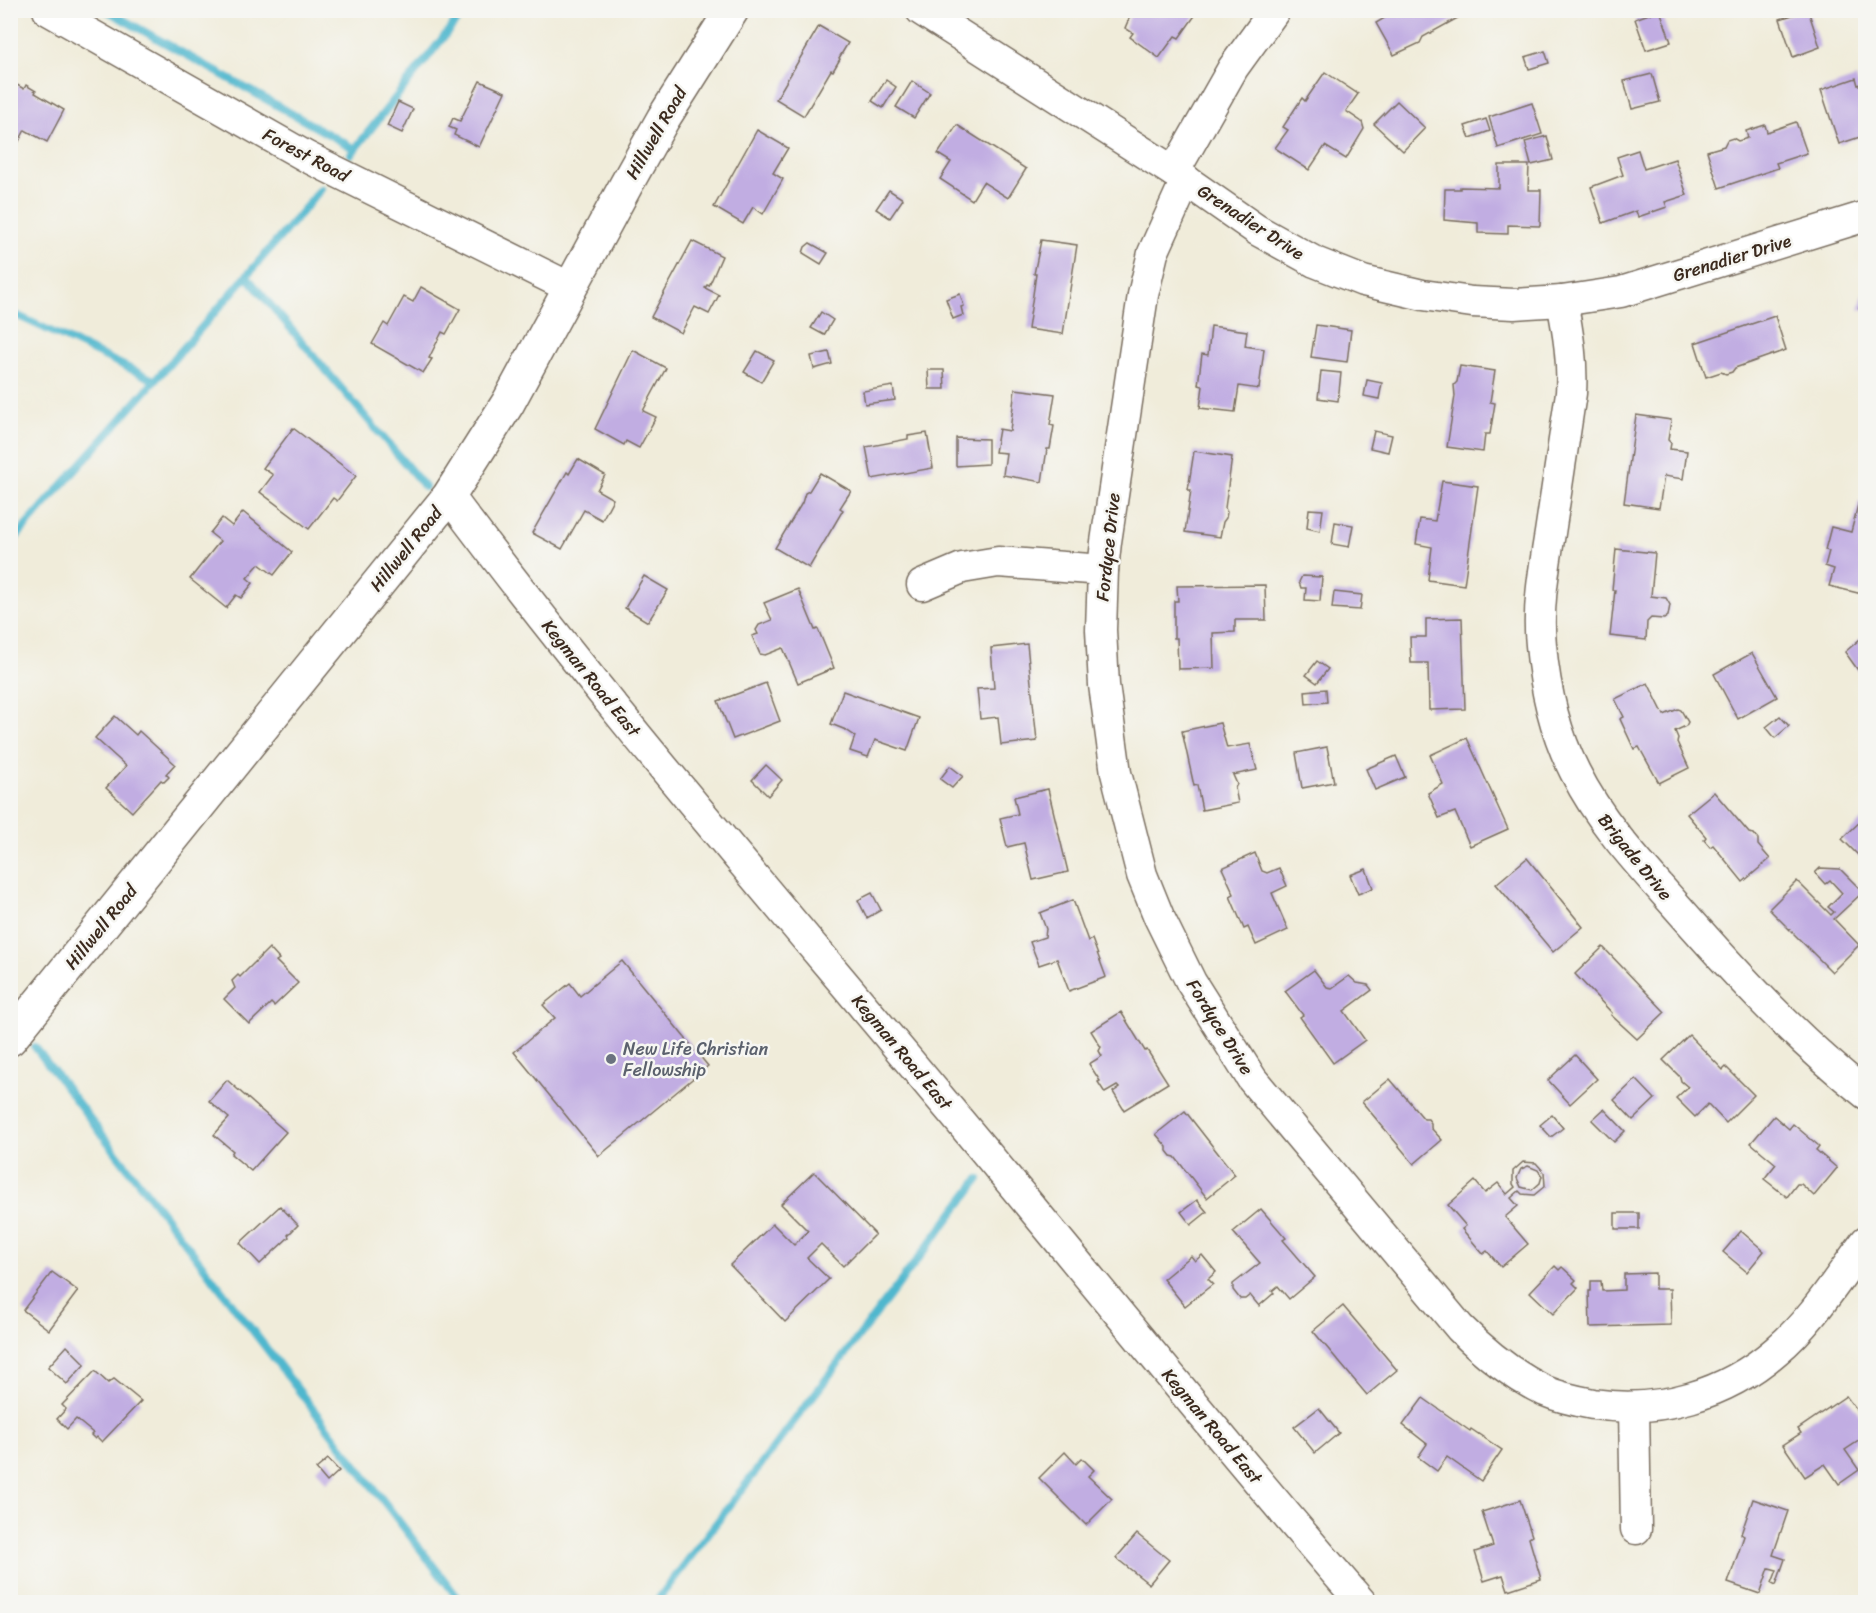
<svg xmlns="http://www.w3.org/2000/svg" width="1876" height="1613" viewBox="0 0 1876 1613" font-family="Sriracha,sans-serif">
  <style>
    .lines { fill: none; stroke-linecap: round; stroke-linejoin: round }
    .stream { stroke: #50b7ce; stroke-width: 8 }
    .building { fill: #c1ade2; fill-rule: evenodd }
    .minor-casing { stroke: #7a6e60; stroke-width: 33 }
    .tertiary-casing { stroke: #7a6e60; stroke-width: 36 }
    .minor { stroke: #fff; stroke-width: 30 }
    .tertiary { stroke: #fff; stroke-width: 33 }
    .worship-dot { fill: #6b7280; stroke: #f6f6f2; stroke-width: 2 }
    .labels { text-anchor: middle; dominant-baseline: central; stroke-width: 5; stroke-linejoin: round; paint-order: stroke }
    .street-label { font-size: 18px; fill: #3b2a1e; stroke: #f6f6f2 }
    .worship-label { font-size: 18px; fill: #5b616d; stroke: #f6f6f2; text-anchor: start }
  </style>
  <rect width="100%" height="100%" fill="#f6f6f2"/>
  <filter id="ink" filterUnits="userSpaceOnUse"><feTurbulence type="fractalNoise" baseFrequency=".0167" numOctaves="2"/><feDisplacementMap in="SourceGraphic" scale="12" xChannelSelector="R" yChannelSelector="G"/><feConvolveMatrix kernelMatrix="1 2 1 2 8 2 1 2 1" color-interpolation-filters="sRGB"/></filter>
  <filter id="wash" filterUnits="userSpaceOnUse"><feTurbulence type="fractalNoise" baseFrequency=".008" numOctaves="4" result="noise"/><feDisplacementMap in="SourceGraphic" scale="24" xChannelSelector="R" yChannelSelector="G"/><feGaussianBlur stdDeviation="1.35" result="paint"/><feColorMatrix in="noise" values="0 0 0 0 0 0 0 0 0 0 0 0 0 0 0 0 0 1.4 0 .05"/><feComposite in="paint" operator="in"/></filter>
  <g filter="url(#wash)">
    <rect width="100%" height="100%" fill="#f0ecda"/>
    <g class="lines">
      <!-- stream -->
      <g class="stream">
        <polyline points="106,10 355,149"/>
        <polyline points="351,154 465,10"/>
        <polyline points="247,277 425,487"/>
        <polyline points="10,312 154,380"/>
        <path d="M 10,544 C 114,426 220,309 321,189"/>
        <polyline points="35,1047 461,1602"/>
        <polyline points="656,1602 979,1179"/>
      </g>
    </g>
    <g id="blocks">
      <!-- building -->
      <g class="building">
        <polygon points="1125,10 1199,10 1179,38 1175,36 1159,58 1130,37 1133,33 1125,28 1131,14"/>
        <polygon points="1398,10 1463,10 1465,14 1423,37 1420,43 1394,55 1376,23"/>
        <polygon points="1660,10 1671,42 1646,50 1635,19"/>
        <polygon points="1808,10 1820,47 1793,57 1780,19"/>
        <polygon points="819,26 848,43 839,58 840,59 833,71 831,70 804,116 776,99"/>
        <polygon points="1545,51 1549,63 1529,69 1525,57"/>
        <polygon points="1325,72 1358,94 1346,111 1362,122 1364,129 1346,159 1325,146 1309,170 1275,148 1288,130 1283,127 1302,98 1305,101"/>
        <polygon points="1652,74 1660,102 1632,109 1624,81"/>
        <polygon points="1856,78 1858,85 1866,83 1866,135 1839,144 1821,90"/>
        <polygon points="886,80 896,87 883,108 872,101"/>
        <polygon points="10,81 24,89 26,85 36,91 35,93 64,110 47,142 25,130 10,158"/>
        <polygon points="480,81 505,92 479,147 454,135 456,130 449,127 453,118 460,121"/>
        <polygon points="912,81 930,93 914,118 896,107"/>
        <polygon points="1397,101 1425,128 1403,151 1374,124"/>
        <polygon points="398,102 413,109 402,133 387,126"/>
        <polygon points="1532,103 1542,134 1498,148 1489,117"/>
        <polygon points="1486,119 1490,131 1470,138 1465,126"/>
        <polygon points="1796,122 1807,153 1776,163 1778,168 1719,188 1707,151 1724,146 1727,140 1733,138 1738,141 1748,138 1746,131 1765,125 1767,132"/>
        <polygon points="957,125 1026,169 1008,198 983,182 972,200 940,179 951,162 938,154"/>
        <polygon points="757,130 788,148 773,173 783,179 763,214 753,207 743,224 714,207"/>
        <polygon points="1547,136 1553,160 1531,165 1525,142"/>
        <polygon points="1638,150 1644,169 1675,159 1687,195 1665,202 1667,207 1638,217 1636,211 1603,223 1591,187 1623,175 1617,157"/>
        <polygon points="1499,165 1529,165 1528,190 1541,190 1540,226 1508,225 1508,234 1478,233 1478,223 1444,220 1445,189 1460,189 1460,187 1499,188"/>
        <polygon points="889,190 903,199 890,218 876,209"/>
        <polygon points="1041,240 1077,245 1063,334 1028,329 1036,274 1034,274"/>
        <polygon points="692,241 722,256 709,286 707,285 705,288 719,295 709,314 695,307 681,333 651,317"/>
        <polygon points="810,243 828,253 821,264 803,253 805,247"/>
        <polygon points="1866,284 1866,310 1859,309"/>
        <polygon points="421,287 460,309 446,334 442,332 429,358 432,359 423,373 372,344 384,323 388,326 404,297 413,302"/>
        <polygon points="960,294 964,306 961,307 963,315 953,319 946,299"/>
        <polygon points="821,312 833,320 824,335 811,328"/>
        <polygon points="1775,316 1786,350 1735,368 1732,372 1726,374 1721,372 1706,377 1695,343"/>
        <polygon points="1316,325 1351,330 1347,362 1311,357"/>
        <polygon points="1211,326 1247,331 1245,346 1264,349 1259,389 1239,386 1235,412 1200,408 1203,386 1198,385 1202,354 1208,355"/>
        <polygon points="633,350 666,368 643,411 656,417 639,448 626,441 624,445 595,429"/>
        <polygon points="757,351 774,360 761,382 744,372"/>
        <polygon points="829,352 832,364 814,369 811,356"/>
        <polygon points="1460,366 1495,371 1490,402 1495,403 1490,434 1485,434 1483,452 1447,447 1455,396 1454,385 1457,382"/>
        <polygon points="928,370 944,370 945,389 929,389"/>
        <polygon points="1321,371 1341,373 1338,401 1318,398"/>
        <polygon points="1367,380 1382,383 1379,399 1364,396"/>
        <polygon points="893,386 895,400 865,404 863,391"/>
        <polygon points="1015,389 1055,394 1050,425 1054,426 1050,449 1047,449 1042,482 1003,475 1006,453 995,452 999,429 1010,431"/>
        <polygon points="1636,415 1671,420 1668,440 1671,443 1670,449 1687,451 1683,479 1664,476 1659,508 1624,503"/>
        <polygon points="293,428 356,476 337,501 333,498 309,529 260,492 273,475 263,468"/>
        <polygon points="1374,431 1392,435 1388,452 1370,448"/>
        <polygon points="927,433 933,468 872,479 866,447 908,439 908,436"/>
        <polygon points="956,438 988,439 988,464 956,466"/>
        <polygon points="1194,451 1232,457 1225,508 1227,512 1226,518 1223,522 1220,537 1185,532 1191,490 1188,490"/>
        <polygon points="578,459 605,475 597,490 613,499 602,520 584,510 562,549 532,533 567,472 569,474"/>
        <polygon points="820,473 851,491 840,508 843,510 809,568 775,548 802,503 805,493 809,491"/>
        <polygon points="1442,481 1478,486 1464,585 1428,580 1432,547 1416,544 1420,519 1435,521"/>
        <polygon points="1859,501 1866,503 1866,595 1829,586 1834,569 1825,566 1829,551 1825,550 1831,527 1851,532"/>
        <polygon points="1309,509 1323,510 1320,531 1307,528"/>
        <polygon points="243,512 292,552 274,575 259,564 247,578 253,583 241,598 236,595 226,608 190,579 220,541 210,533 222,518 232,526"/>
        <polygon points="1335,522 1353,525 1349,547 1332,544"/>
        <polygon points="1616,549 1655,553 1651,596 1666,598 1670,605 1668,616 1664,619 1651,618 1647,622 1646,640 1610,636 1615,590 1612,590"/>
        <polygon points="644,576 668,590 648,622 625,608"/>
        <polygon points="1302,576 1322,577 1320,601 1305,600 1306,588 1301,588 1299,582"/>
        <polygon points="1265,585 1266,620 1235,620 1235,632 1213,633 1214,668 1178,669 1177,638 1174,638 1174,601 1178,601 1177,586"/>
        <polygon points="798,589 815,630 818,629 834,668 798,683 783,648 765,655 760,654 752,636 758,634 756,630 759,625 772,620 764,603"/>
        <polygon points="1334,592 1362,595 1360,610 1332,608"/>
        <polygon points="1462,618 1465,709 1429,710 1428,663 1411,663 1410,637 1426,637 1426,619"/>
        <polygon points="1866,634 1866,674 1860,673 1845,652"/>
        <polygon points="1027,644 1037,741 1001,745 998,717 980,719 977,689 994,688 991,648"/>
        <polygon points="1752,653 1777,697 1738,719 1714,674"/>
        <polygon points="1317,661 1328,669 1317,683 1306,675"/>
        <polygon points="766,683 780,721 733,739 718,701"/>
        <polygon points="1648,683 1664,715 1678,709 1681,710 1688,722 1686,726 1675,731 1678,738 1677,742 1689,768 1659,783 1639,747 1634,749 1620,719 1624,717 1615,699"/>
        <polygon points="1326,689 1327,702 1306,704 1305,691"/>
        <polygon points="843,691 919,718 907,751 875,740 868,757 850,751 855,736 846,730 831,724"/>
        <polygon points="115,716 136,735 139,731 175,764 166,774 169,777 164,782 161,780 132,812 106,788 126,766 95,738"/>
        <polygon points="1780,716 1789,726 1775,738 1766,727"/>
        <polygon points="1220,723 1227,748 1250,744 1257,770 1233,775 1237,784 1235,788 1238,803 1202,810 1197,785 1194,786 1182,731"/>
        <polygon points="1467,738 1508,829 1470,846 1455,812 1439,818 1428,793 1443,784 1430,755"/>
        <polygon points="1327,747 1334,782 1302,788 1296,753"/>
        <polygon points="1396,756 1405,777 1375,790 1366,769"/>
        <polygon points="766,765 782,780 768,796 752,780"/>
        <polygon points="950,766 963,776 952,788 940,779"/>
        <polygon points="1048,789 1068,872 1033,880 1024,843 1007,847 1000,818 1018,814 1014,797"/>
        <polygon points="1714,792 1749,833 1754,834 1758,839 1758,845 1770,859 1743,882 1713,845 1710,847 1704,840 1706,837 1687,814"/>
        <polygon points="1866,816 1866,859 1864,861 1842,839"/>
        <polygon points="1255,853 1262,871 1267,873 1279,868 1287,886 1272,893 1288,930 1256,945 1248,927 1244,929 1230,896 1234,894 1222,868"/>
        <polygon points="1527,858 1583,927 1553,952 1496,884"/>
        <polygon points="1820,868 1840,869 1863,892 1834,919 1859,945 1832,972 1769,909 1797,881 1831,915 1834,912 1828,907 1842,893 1830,880 1825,884 1815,873"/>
        <polygon points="1366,869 1373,888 1358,894 1350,875"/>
        <polygon points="872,893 881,910 867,918 858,900"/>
        <polygon points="1073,900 1088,941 1092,939 1106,977 1069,991 1057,959 1039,965 1030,942 1045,937 1046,929 1040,913"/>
        <polygon points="1603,947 1665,1012 1637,1039 1611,1015 1612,1013 1575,974"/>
        <polygon points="269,948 279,959 276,961 298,983 274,1006 271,1003 249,1024 224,999 235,988 232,981 238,975 240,977"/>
        <polygon points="622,961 708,1066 599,1156 514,1052 555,1018 543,1005 570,983 580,996"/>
        <polygon points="1314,970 1327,987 1332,988 1349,976 1357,983 1368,985 1372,990 1344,1011 1365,1040 1333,1063 1300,1017 1303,1015 1285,991"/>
        <polygon points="1121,1012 1145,1051 1147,1050 1168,1083 1124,1110 1113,1092 1119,1088 1117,1086 1105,1093 1098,1082 1100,1081 1089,1064 1102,1056 1099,1051 1101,1047 1091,1031"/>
        <polygon points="1689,1035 1723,1070 1726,1067 1754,1095 1726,1123 1708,1104 1695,1117 1676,1098 1688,1087 1681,1081 1680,1077 1663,1060"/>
        <polygon points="1575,1055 1597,1079 1570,1104 1548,1080"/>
        <polygon points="1390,1079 1424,1119 1428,1119 1431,1123 1431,1128 1442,1140 1414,1164 1362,1102"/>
        <polygon points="1636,1079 1655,1099 1633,1120 1614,1100"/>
        <polygon points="227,1080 286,1132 251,1171 231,1154 233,1151 214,1135 229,1118 209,1101"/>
        <polygon points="1604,1109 1625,1131 1614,1142 1592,1120"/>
        <polygon points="1185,1111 1235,1175 1207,1198 1175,1157 1171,1156 1167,1151 1167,1147 1156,1134"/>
        <polygon points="1552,1115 1563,1128 1551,1137 1540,1125"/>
        <polygon points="1774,1116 1789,1129 1793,1124 1819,1146 1816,1150 1837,1168 1814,1196 1801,1184 1797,1184 1787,1197 1764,1179 1776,1164 1751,1143"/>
        <path d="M 1523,1162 L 1536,1163 L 1544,1172 L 1545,1186 L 1534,1195 L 1522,1194 L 1519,1191 L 1511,1198 L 1518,1206 L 1505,1217 L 1528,1244 L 1501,1267 L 1487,1251 L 1483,1254 L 1462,1229 L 1466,1226 L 1448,1205 L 1475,1181 L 1485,1193 L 1498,1183 L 1507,1194 L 1515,1187 L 1513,1184 L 1513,1171 ZM 1528,1166 L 1538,1170 L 1542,1176 L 1540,1183 L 1532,1190 L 1521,1187 L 1517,1178 L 1521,1169 Z"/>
        <polygon points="814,1172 875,1234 843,1266 821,1244 807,1258 829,1279 785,1322 730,1265 773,1224 794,1245 808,1231 781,1204"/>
        <polygon points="1197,1200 1207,1212 1191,1225 1181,1212"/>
        <polygon points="280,1206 298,1225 288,1235 289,1237 260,1264 240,1243"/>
        <polygon points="1261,1209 1286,1238 1283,1240 1315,1277 1289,1299 1278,1286 1272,1291 1274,1293 1259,1306 1250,1295 1245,1299 1240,1299 1233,1290 1233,1284 1260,1263 1233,1232"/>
        <rect x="1615" y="1213" width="24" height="16"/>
        <polygon points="1741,1231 1764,1251 1747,1272 1723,1252"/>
        <polygon points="1202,1255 1216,1272 1208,1279 1213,1284 1185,1306 1163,1279 1191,1256 1195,1261"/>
        <polygon points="1555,1266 1559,1270 1562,1267 1576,1280 1573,1283 1578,1288 1553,1314 1530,1292"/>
        <polygon points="52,1272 78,1291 49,1330 23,1310"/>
        <polygon points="1655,1273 1655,1289 1670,1289 1671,1325 1590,1327 1589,1291 1591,1291 1591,1281 1601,1281 1602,1291 1624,1290 1624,1274"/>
        <polygon points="1343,1306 1397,1370 1367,1395 1313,1331"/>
        <polygon points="67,1346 85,1364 67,1384 48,1367"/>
        <polygon points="95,1371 108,1383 114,1379 141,1401 102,1442 97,1437 95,1439 91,1435 93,1433 76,1419 67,1429 57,1419 66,1409 62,1405"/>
        <polygon points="1846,1396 1866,1423 1866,1436 1845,1450 1859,1470 1839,1484 1825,1464 1805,1477 1783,1445 1801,1433 1798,1429"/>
        <polygon points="1423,1398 1470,1431 1471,1429 1502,1450 1481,1481 1447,1457 1437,1471 1418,1457 1427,1444 1403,1425"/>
        <polygon points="1319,1408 1339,1433 1315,1453 1294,1427"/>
        <polygon points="1065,1452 1076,1464 1082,1458 1094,1470 1088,1476 1112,1499 1086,1525 1039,1478"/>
        <polygon points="328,1459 339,1471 327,1482 316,1469"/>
        <polygon points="1753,1499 1788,1511 1773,1555 1785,1559 1776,1585 1772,1583 1777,1570 1769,1568 1760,1594 1728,1583 1744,1536 1741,1534"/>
        <polygon points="1520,1500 1532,1536 1529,1538 1541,1579 1508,1590 1503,1575 1484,1581 1475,1552 1493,1546 1482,1512"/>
        <polygon points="1137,1534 1169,1560 1149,1584 1116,1558"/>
      </g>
    </g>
  </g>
  <g filter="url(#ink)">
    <use href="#blocks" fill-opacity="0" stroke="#7a6e60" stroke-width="1.5"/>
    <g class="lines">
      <!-- minor casing -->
      <g class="minor-casing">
        <g id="minor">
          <polyline points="48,10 307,157 571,288"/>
          <polyline points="921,10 1174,172 1257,230 1315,262 1363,281 1423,295 1472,302 1514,304 1562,301 1621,292 1866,216"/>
          <polyline points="1174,172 1233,68 1275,10"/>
          <path d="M 1186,180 L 1153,253 L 1143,295 L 1106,542 L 1103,570 L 1101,630 L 1104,685 L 1116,773 L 1142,875 L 1159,917 L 1191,982 L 1252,1079 L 1460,1328 C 1486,1354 1512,1375 1545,1391 C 1559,1397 1577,1401 1593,1404 C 1659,1414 1725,1395 1776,1351 C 1812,1321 1838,1278 1866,1241"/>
          <path d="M 1562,301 C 1568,332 1573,362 1571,393 C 1564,440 1557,486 1550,533 C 1544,570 1537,608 1541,645 C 1545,689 1555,733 1575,772 C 1601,824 1640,865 1679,909 C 1737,975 1796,1039 1866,1094"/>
          <path d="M 449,496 C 604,704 775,900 941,1099 C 1082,1266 1218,1438 1361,1602"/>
          <polyline points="922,585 962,568 998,562 1103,570"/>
          <polyline points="1634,1407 1636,1529"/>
        </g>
      </g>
      <!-- tertiary casing -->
      <g class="tertiary-casing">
        <polyline id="tertiary" points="10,1039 449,496 508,403 626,185 663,119 732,10"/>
      </g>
      <!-- minor -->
      <use href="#minor" class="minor"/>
      <!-- tertiary -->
      <use href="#tertiary" class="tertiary"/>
    </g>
  </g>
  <!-- markers -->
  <circle class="worship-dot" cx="611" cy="1059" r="6"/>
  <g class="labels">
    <!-- street labels -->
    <g class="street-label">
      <text transform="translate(656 133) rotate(-60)">Hillwell Road</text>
      <text transform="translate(306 155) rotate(28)">Forest Road</text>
      <text transform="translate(1251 222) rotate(33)">Grenadier Drive</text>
      <text transform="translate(1732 258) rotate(-17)">Grenadier Drive</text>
      <text transform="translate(1108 547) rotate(-84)">Fordyce Drive</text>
      <text transform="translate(406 549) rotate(-51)">Hillwell Road</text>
      <text transform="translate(591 678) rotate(51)">Kegman Road East</text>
      <text transform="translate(1635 857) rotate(51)">Brigade Drive</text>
      <text transform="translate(101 927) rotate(-51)">Hillwell Road</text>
      <text transform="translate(1220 1027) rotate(58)">Fordyce Drive</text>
      <text transform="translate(902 1052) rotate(50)">Kegman Road East</text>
      <text transform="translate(1212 1426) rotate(50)">Kegman Road East</text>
    </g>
    <!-- worship labels -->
    <g class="worship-label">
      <text x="623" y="1049">New Life Christian<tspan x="623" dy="21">Fellowship</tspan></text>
    </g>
  </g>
  <!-- margin -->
  <rect width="1876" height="1613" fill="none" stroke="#f6f6f2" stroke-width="36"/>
</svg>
